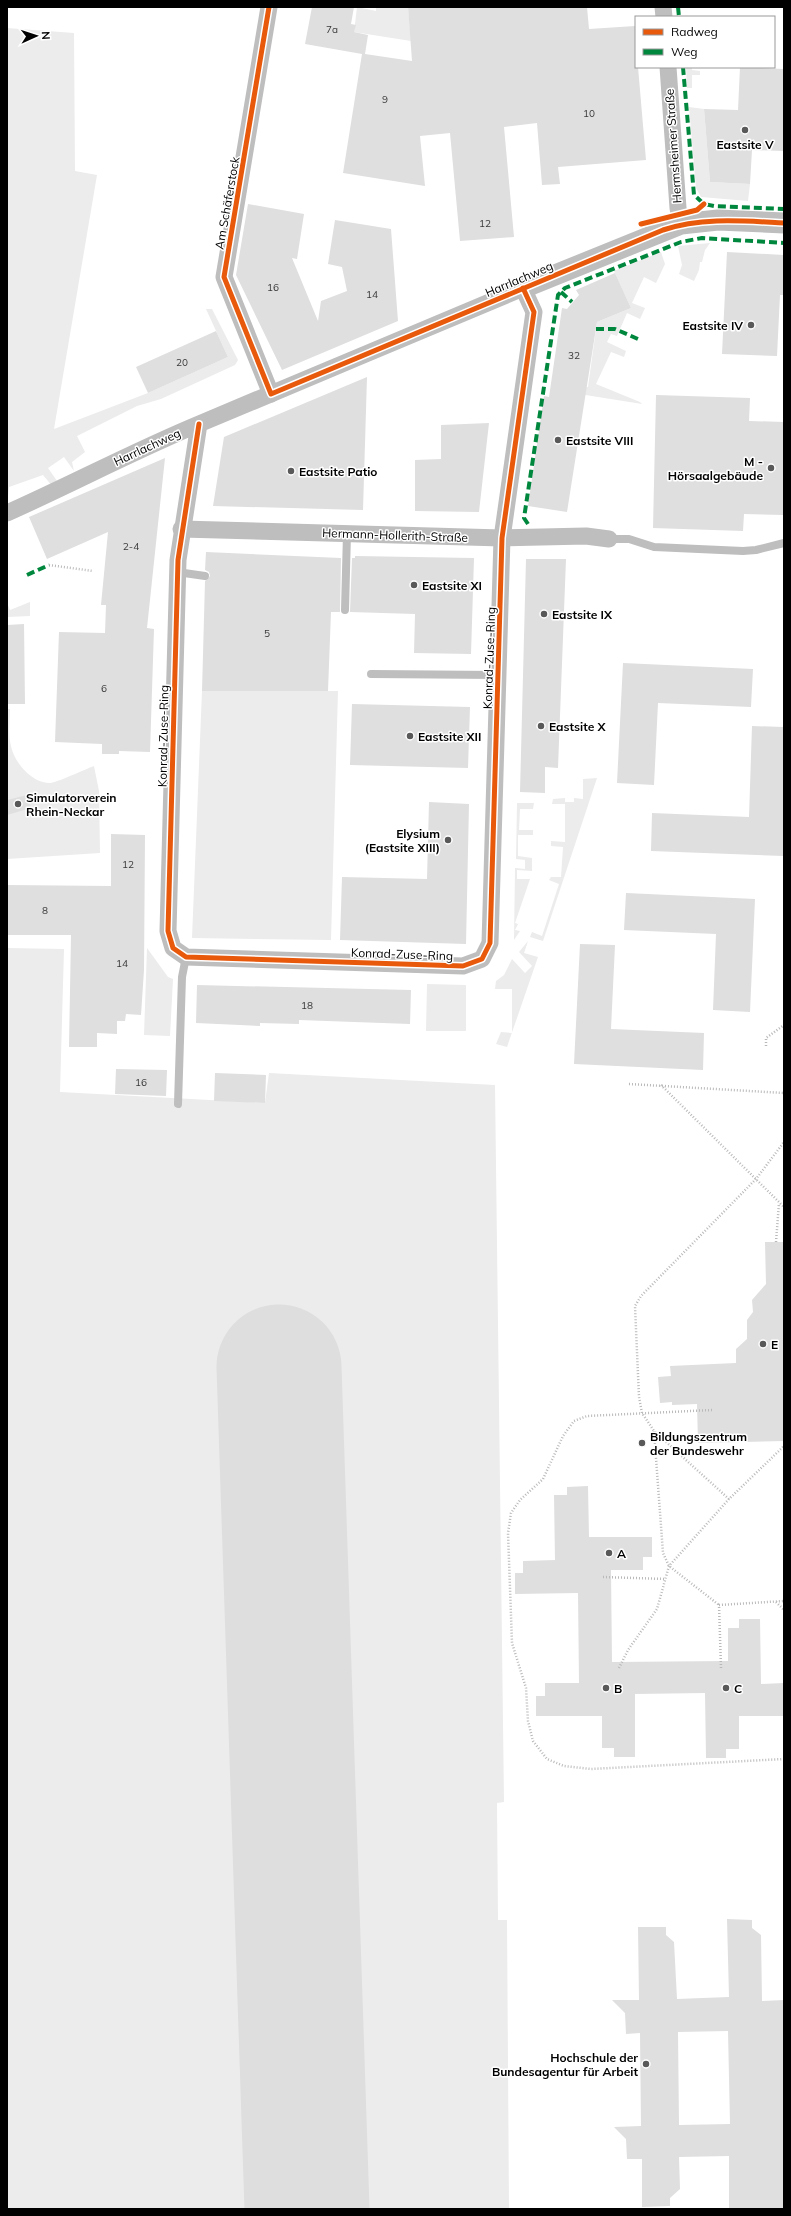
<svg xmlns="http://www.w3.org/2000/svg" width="791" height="2216" viewBox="0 0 791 2216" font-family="Mulish,sans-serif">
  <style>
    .green { fill: #ececec }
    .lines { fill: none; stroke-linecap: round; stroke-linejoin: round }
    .runway { stroke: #dedede; stroke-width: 125 }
    .building { fill: #dfdfdf; fill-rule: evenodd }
    .path { stroke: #b9b9b9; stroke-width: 2.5; stroke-dasharray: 1 2; stroke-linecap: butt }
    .service { stroke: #bebebe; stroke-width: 8 }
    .minor { stroke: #bebebe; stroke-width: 17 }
    .tertiary { stroke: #bebebe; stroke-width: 21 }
    .quiet { stroke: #00873e; stroke-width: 4; stroke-dasharray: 8 4; stroke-linecap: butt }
    .cycleway-casing { stroke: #fff; stroke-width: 8 }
    .cycleway { stroke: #e8590c; stroke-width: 5 }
    .poi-dot { fill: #595959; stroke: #fff; stroke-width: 1.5 }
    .labels { text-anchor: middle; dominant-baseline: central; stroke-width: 3; stroke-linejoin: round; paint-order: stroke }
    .number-label { font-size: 10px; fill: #383838 }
    .poi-label { font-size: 12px; font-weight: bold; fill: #000; stroke: #fff; text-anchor: start }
    .street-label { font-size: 12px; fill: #000; stroke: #fff }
  </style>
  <rect width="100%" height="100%" fill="#fff"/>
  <!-- green -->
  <g class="green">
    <polygon points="357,7 376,11 376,7 408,7 411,41 354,32"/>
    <polygon points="7,28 74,33 75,171 97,175 54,429 148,393 228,357 206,309 212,309 238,360 235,365 161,399 137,406 77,436 85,452 72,462 74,471 64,457 48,468 57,481 53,487 43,475 9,487 7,506"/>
    <polygon points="686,67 692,67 692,70 700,71 700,75 692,75 692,88 687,88"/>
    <polygon points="689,107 704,109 710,182 750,184 748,201 701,197 696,188"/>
    <polygon points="710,243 705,250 702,262 700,262 699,270 694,281 679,274 682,265 678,246"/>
    <polygon points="661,252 665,264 656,283 644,277 632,303 645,308 640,319 627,313 617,336 611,334 607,342 626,351 624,357 611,352 596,384 640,402 642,404 554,390 555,382 588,387 597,322 631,308 614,271"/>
    <polygon points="30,602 30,616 7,617 7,603 10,610"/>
    <polygon points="202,691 338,691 331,940 192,938"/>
    <path d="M 7,709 L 10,709 C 10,720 8,735 11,746 C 14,762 31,782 48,783 C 55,784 85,769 94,766 L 99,791 L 100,853 L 7,859 Z"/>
    <polygon points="597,778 543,941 530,937 532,932 542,936 559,884 549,880 551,877 561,877 563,847 551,846 551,841 565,842 565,804 552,804 553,799 565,798 565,802 574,802 574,798 583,799 583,779"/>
    <polygon points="517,803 534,803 533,809 520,809 519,830 533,830 533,835 518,835 518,856 532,858 532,871 517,870 517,879 530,879 515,923 518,924 515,930 520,931 514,940 515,868 525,869 525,860 516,859"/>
    <polygon points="528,941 524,953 538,957 507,1047 496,1044 501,1032 512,1033 512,989 495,989 496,981 504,975 512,959 525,973 532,966 519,952"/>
    <polygon points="7,948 64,949 60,1092 265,1103 269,1073 495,1085 504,1802 497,1803 498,1920 507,1920 509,2209 7,2209"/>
    <polygon points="147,948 168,977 173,979 170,1036 144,1035"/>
    <polygon points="427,984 466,985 466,1031 426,1031"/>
  </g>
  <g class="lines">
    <!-- runway -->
    <polyline class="runway" points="279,1367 307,2209"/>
  </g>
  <!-- building -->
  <g class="building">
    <polygon points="312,7 354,7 351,24 356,25 354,32 368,35 365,54 412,61 408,7 587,7 589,29 635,26 636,67 638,67 646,160 558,167 560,184 542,185 537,123 504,127 514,237 460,241 450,133 420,136 425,186 343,173 362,54 305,44"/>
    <polygon points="740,67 784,69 784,151 752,150 750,184 710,182 704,109 738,110"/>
    <polygon points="248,204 304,214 297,259 292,258 318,321 321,301 347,291 342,267 328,264 335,220 391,229 398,321 282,370 236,275"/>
    <polygon points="727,252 784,255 784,295 780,295 777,356 722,354"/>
    <polygon points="615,273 631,308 597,322 567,512 528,506 544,396 549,397 562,308 567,309 579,295 576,290"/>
    <polygon points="216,331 228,357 148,393 136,367"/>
    <polygon points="367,377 363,510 213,506 224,437"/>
    <polygon points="656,395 750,398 749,421 784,422 784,515 744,514 743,531 653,528"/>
    <polygon points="489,423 479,512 415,511 415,460 441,459 441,425"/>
    <polygon points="165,458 147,628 154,629 150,752 119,751 119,754 102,754 102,744 55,742 59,632 105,633 106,605 101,605 108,532 47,559 29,517"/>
    <polygon points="206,552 341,558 340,612 331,612 328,691 202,691 205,581 210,576 209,572 205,570"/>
    <polygon points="355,556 474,558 471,654 414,653 415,614 350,612 352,558 355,558"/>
    <polygon points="526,559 566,559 558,768 545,767 545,793 520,792"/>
    <polygon points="24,624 25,704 7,704 7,625"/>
    <polygon points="623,663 753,669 751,707 658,703 654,785 617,783"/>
    <polygon points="352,704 470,707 468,768 350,765"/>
    <polygon points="752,726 784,727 784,856 651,851 652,813 749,817"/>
    <polygon points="27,795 31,808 7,815 7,800"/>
    <polygon points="429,802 469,804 466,944 340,940 342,877 427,879"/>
    <polygon points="111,834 145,835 144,970 141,1015 126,1014 125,1021 117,1021 117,1034 97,1033 97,1047 69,1047 71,935 7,935 7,885 111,886"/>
    <polygon points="626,893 755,899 750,1012 713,1010 716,934 624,930"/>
    <polygon points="580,944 615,945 611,1029 704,1033 703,1070 574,1064"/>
    <polygon points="197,985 411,990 410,1024 299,1020 299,1024 260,1023 260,1026 196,1023"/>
    <polygon points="116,1069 167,1070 166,1096 115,1094"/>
    <polygon points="215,1073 266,1075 265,1103 214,1101"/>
    <polygon points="765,1242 784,1242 784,1441 698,1443 697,1404 672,1405 672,1402 660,1403 658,1377 671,1376 670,1366 736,1363 736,1349 747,1339 747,1320 753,1312 752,1300 766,1284"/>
    <polygon points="588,1486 589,1537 652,1537 652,1557 643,1557 643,1570 611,1570 612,1662 728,1661 728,1628 739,1628 739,1619 760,1619 761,1684 784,1683 784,1716 739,1716 739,1749 726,1749 726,1758 706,1758 705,1693 635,1694 635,1757 614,1757 614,1748 602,1748 602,1716 536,1716 536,1696 545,1696 545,1683 579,1683 578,1593 515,1594 515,1573 523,1573 523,1561 555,1560 554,1495 567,1495 567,1487"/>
    <path d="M 727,1919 L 752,1920 L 752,1928 L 761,1935 L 762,2001 L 784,2000 L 784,2209 L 729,2209 L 729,2156 L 679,2157 L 680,2189 L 670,2198 L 670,2206 L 642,2207 L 642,2159 L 627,2159 L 626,2139 L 614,2127 L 641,2126 L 640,2033 L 626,2034 L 625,2013 L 612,2000 L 639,2000 L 638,1927 L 666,1927 L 666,1935 L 674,1942 L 677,1999 L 729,1997 ZM 728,2031 L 730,2124 L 679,2125 L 678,2032 Z"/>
  </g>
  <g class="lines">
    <!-- path -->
    <g class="path">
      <polyline points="49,565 93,571"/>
      <polyline points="766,1046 766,1038 784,1025"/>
      <polyline points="629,1084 784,1093"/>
      <polyline points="661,1085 784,1207"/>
      <polyline points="776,1242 779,1203"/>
      <polyline points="712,1410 587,1416 574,1421 563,1436 543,1479 520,1500 511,1513 508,1533 512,1643 526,1688 528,1721 533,1741 547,1759 564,1766 591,1769 784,1759"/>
      <polyline points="654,1431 663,1553 669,1566 719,1605"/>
      <polyline points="729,1499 654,1431 642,1413 639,1397 635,1306 641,1296 756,1179 784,1142"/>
      <polyline points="603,1577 665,1579"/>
      <polyline points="776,1602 784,1610"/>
      <polyline points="619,1668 628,1650 657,1609 669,1566 729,1499 784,1446"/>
      <polyline points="721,1668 719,1605 784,1601"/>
    </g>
    <!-- service -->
    <g class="service">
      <polyline points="609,539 629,539 654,547 743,551 756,550 784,543"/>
      <polyline points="177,572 205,576"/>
      <polyline points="345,610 347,533"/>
      <polyline points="371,674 498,675"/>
      <polyline points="178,1104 182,977 186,957"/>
    </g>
    <!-- minor -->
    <g class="minor">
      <polyline points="269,7 224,277 271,394"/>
      <polyline points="663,7 664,17"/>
      <polyline points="668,67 678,208 681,224"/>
      <path d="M 7,513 C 72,484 134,451 199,424 C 307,378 415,334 523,288 L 534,312 L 502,538 L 490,943 L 482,959 L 463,966 L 186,957 L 173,948 L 168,931 L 178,560 L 199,424"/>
      <polyline points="181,529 502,538 586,536 609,539"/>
    </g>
    <!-- tertiary -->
    <polyline class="tertiary" points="523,288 681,224 718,220 784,223"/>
    <!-- quiet -->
    <g class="quiet">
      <polyline points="678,7 679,17"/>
      <polyline points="683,67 694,195 704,204 714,206 784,209"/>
      <polyline points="561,292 572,302"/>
      <polyline points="596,329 615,329 638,339"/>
      <polyline points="528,524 524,518 558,295 565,288 681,242 702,238 784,243"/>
      <polyline points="27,575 49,565"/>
    </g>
    <!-- cycleway casing -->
    <g class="cycleway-casing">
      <g id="cycleway">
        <path d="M 269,7 L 224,277 L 271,394 L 663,230 C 703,217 743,221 784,223"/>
        <polyline points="641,224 697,210 704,204"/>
        <polyline points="199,424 178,560 168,931 173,948 186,957 463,966 482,959 490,943 502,538 534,312 523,288"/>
      </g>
    </g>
    <!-- cycleway -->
    <use href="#cycleway" class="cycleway"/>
  </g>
  <!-- markers -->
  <g class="poi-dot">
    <circle cx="745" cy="130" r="4"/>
    <circle cx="751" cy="325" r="4"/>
    <circle cx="558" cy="440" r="4"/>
    <circle cx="771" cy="468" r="4"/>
    <circle cx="291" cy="471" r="4"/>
    <circle cx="414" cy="585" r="4"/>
    <circle cx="544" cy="614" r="4"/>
    <circle cx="541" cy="726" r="4"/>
    <circle cx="410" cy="736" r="4"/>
    <circle cx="18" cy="804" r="4"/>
    <circle cx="448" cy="840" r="4"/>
    <circle cx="763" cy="1344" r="4"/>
    <circle cx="642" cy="1443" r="4"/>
    <circle cx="609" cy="1553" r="4"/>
    <circle cx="606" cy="1688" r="4"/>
    <circle cx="726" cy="1688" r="4"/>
    <circle cx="646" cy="2064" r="4"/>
  </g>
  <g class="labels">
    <!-- number labels -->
    <g class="number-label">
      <text x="332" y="29">7a</text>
      <text x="385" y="99">9</text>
      <text x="589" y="113">10</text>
      <text x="485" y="223">12</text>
      <text x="273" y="287">16</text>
      <text x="372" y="294">14</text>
      <text x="574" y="355">32</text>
      <text x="182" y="362">20</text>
      <text x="131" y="546">2-4</text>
      <text x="267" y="633">5</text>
      <text x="104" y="688">6</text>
      <text x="128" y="864">12</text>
      <text x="45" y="910">8</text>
      <text x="122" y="963">14</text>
      <text x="307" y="1005">18</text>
      <text x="141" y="1082">16</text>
    </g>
    <!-- poi labels -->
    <g class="poi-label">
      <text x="745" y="144" text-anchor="middle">Eastsite V</text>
      <text x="743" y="325" text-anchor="end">Eastsite IV</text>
      <text x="566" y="440">Eastsite VIII</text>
      <text x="763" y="461" text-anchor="end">M -<tspan x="763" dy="14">Hörsaalgebäude</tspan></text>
      <text x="299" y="471">Eastsite Patio</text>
      <text x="422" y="585">Eastsite XI</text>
      <text x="552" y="614">Eastsite IX</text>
      <text x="549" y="726">Eastsite X</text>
      <text x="418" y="736">Eastsite XII</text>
      <text x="26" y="797">Simulatorverein<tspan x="26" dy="14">Rhein-Neckar</tspan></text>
      <text x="440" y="833" text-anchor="end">Elysium<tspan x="440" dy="14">(Eastsite XIII)</tspan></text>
      <text x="771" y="1344">E</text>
      <text x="650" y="1436">Bildungszentrum<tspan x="650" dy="14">der Bundeswehr</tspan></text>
      <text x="617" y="1553">A</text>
      <text x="614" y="1688">B</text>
      <text x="734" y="1688">C</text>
      <text x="638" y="2057" text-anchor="end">Hochschule der<tspan x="638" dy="14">Bundesagentur für Arbeit</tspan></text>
    </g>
    <!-- street labels -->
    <g class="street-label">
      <text transform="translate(673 146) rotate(-94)">Hermsheimer Straße</text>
      <text transform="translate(227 203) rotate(-80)">Am Schäferstock</text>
      <text transform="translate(519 279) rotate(-23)">Harrlachweg</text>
      <text transform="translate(147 447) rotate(-25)">Harrlachweg</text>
      <text transform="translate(395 535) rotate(2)">Hermann-Hollerith-Straße</text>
      <text transform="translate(489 658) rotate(-88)">Konrad-Zuse-Ring</text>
      <text transform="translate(163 736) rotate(-89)">Konrad-Zuse-Ring</text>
      <text transform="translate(402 954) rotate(2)">Konrad-Zuse-Ring</text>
    </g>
  </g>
  <!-- border -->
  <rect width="791" height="2216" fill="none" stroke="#000000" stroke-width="16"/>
  <!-- legend -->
  <rect x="635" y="16" width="140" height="52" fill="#ffffff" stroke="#999999"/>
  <rect x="643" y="29" width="20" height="6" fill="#e8590c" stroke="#999999"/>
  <text x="671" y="36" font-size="12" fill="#000000">Radweg</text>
  <rect x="643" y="49" width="20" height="6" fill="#00873e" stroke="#999999"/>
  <text x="671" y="56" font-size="12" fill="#000000">Weg</text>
  <!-- north arrow -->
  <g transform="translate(36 36) rotate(87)" stroke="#ffffff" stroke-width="3" paint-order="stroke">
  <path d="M0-3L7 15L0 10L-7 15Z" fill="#000000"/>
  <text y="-6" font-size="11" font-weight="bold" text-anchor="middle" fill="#000000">N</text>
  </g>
</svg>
